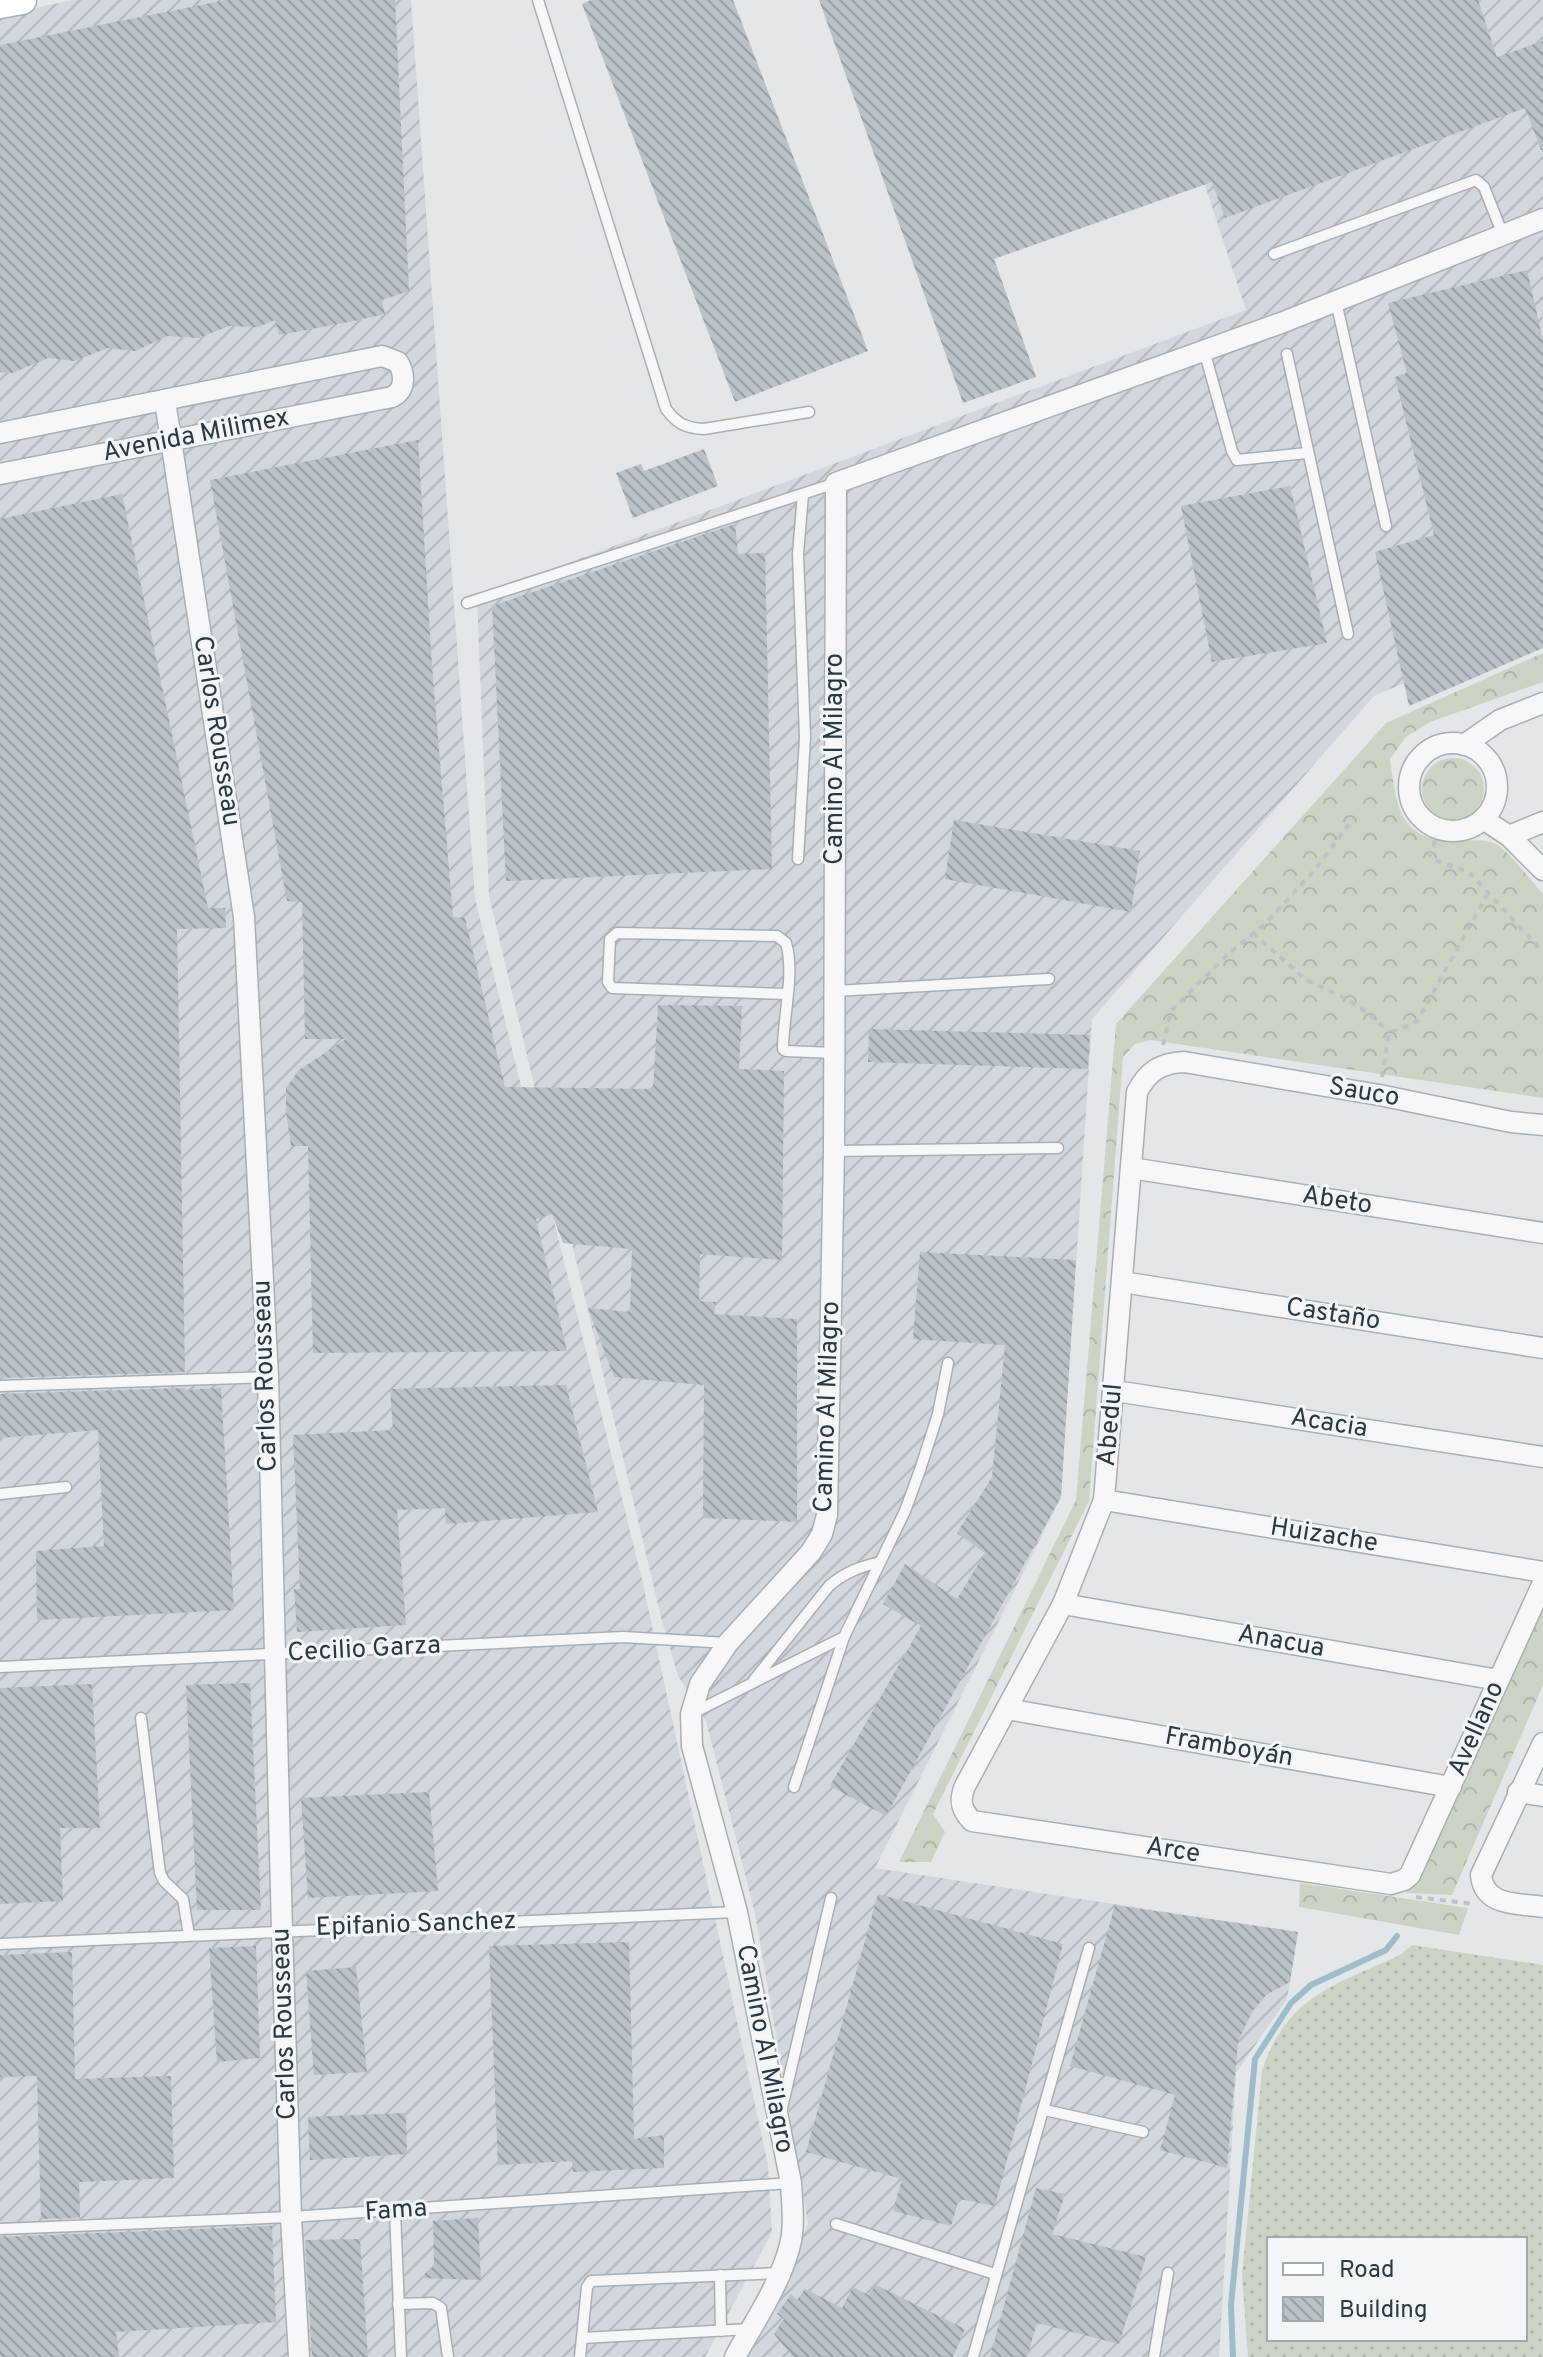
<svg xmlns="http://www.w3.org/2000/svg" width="1543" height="2357" viewBox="0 0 1543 2357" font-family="Overpass,sans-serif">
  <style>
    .industrial { fill: url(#industrial-furrows) }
    .grass { fill: url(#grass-dots); fill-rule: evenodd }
    .forest { fill: url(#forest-crowns) }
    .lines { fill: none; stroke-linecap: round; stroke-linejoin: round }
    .stream { stroke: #a0bcc8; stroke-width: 6 }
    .building { fill: url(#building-back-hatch) }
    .service-casing { stroke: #a8afb4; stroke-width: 13 }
    .minor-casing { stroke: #a8afb4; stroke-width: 23 }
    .secondary-casing { stroke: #a8afb4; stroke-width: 31 }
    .path { stroke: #bcc2c6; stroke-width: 4; stroke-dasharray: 6 6; stroke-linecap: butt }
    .service { stroke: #f5f7f9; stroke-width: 10 }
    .minor { stroke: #f5f7f9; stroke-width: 20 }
    .secondary { stroke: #fff; stroke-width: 28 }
    .labels { text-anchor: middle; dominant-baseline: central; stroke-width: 6; stroke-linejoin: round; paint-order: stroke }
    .street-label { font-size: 26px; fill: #2b3842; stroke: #f2f6f8 }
  </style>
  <defs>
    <pattern id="industrial-furrows" width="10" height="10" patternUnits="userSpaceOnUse" patternTransform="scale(2)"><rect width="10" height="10" fill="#d1d7dc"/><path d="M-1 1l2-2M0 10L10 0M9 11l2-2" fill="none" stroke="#b4b9be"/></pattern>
    <pattern id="grass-dots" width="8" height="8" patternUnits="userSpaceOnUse" patternTransform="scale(2)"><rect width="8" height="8" fill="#cbd4c4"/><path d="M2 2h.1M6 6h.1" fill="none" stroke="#aeb7aa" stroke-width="1.8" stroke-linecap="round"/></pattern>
    <pattern id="forest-crowns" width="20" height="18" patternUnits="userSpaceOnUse" patternTransform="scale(2)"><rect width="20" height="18" fill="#cbd4c4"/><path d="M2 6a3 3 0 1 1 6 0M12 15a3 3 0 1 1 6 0" fill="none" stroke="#aeb7aa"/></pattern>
    <pattern id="building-back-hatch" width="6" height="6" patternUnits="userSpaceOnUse" patternTransform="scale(2)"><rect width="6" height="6" fill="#bac2c7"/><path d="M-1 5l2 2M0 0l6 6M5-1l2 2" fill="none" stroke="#979fa3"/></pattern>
  </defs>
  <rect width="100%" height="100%" fill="#e3e7ea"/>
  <!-- industrial -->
  <g class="industrial">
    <polygon points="74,0 411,0 475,898 643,1584 768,2165 772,2232 705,2357 0,2357 0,15"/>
    <polygon points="1144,0 1543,0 1543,624 1374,696 1092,1019 1061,1497 875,1868 1298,1932 1287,1999 1236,2073 1219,2357 741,2357 808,2224 755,1913 706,1721 678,1676 661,1617 489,896 477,597 1246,310"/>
  </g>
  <!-- grass -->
  <path class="grass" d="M 1412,1945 L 1543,1965 L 1543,2357 L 1248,2357 L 1242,2276 L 1262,2071 C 1286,1996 1335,1985 1400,1955 ZM 1269,2239 L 1525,2239 L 1525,2339 L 1269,2339 Z"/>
  <!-- forest -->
  <g class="forest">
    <path d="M 1543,653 L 1543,682 L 1430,722 L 1406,737 L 1390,759 C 1397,807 1398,842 1459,841 C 1471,841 1484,838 1496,844 C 1507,849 1533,883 1543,894 L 1543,1098 L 1150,1040 L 1135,1044 L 1123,1057 L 1089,1501 L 933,1814 L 945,1832 L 931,1862 L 899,1862 L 1076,1500 L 1116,1024 L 1386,723 Z"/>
    <circle cx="1453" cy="789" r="31"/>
    <polygon points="1543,1607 1543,1685 1452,1895 1406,1893"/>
    <polygon points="1300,1883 1468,1908 1459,1935 1299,1907"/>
  </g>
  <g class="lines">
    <!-- stream -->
    <polyline class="stream" points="1233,2357 1231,2305 1255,2059 1291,2003 1311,1985 1386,1950 1397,1936"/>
  </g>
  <!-- building -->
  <g class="building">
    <polygon points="226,0 395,0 409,291 382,300 385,314 354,321 279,335 275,320 258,327 229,326 198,338 168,336 135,351 108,348 74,361 48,358 12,373 0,372 0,45"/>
    <polygon points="591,0 733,0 868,351 735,402 582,4"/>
    <polygon points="819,0 1478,0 1497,57 1543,41 1543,150 1541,150 1525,108 1225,218 1212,182 994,259 1036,377 963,403"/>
    <polygon points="1527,270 1543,341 1543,648 1409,706 1375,552 1434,535 1395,377 1407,373 1388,303"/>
    <polygon points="418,440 432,666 453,917 465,918 505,1087 653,1089 658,1005 742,1006 739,1069 784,1071 782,1260 700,1254 699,1301 716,1302 714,1314 797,1319 797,1522 703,1518 704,1385 614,1377 588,1308 630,1312 632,1249 563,1243 552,1214 536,1219 567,1351 313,1353 308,1146 291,1146 286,1111 286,1088 299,1070 346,1039 305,1039 302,902 287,901 210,480"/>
    <polygon points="704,449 718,486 633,518 616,473 641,464 644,471"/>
    <polygon points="1290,486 1327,643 1212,662 1181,506"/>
    <polygon points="122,494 208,908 225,908 226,928 177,929 185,1372 0,1378 0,519"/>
    <polygon points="735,524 738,554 765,553 772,869 506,881 492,606"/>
    <polygon points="954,820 1140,851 1131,912 945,879"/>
    <polygon points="869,1029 1090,1035 1088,1069 868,1062"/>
    <polygon points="920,1252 1076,1260 1061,1497 886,1816 830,1786 921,1626 883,1604 905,1564 957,1599 985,1553 957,1533 992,1477 1005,1345 913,1339"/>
    <polygon points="566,1385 598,1512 446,1524 445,1508 397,1510 406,1625 297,1632 294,1589 300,1589 293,1435 393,1430 390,1389"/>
    <polygon points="185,1388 185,1390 221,1388 234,1610 37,1620 36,1551 104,1546 98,1430 0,1438 0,1394"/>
    <polygon points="250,1683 261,1910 197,1910 186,1685"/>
    <polygon points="92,1684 100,1828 60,1828 63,1901 0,1904 0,1688"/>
    <polygon points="429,1792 438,1891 308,1898 301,1798"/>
    <polygon points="878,1894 1063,1944 995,2206 959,2199 951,2226 893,2211 902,2179 806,2152"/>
    <polygon points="1115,1905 1298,1932 1290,1982 1266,1995 1252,2012 1238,2041 1227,2168 1160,2150 1175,2095 1070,2066"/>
    <polygon points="629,1942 634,2139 664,2135 664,2168 573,2172 572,2161 498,2165 489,1946"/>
    <polygon points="256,1946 260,2058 217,2062 209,1948"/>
    <polygon points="72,1952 75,2079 171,2076 174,2178 79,2182 80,2218 41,2219 37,2076 0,2077 0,1955"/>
    <polygon points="356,1967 367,2072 314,2075 306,1971"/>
    <polygon points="406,2113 407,2154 310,2160 308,2117"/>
    <polygon points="1036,2188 1065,2194 1052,2234 1146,2257 1119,2344 1037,2323 1027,2357 990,2357"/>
    <polygon points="478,2218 481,2280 420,2278 434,2266 433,2221"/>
    <polygon points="272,2226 276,2322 116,2332 119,2357 0,2357 0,2237"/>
    <polygon points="360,2239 368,2357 312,2357 305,2240"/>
    <polygon points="876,2285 965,2329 953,2357 793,2357 774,2334 784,2319 777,2314 791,2294 797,2300 805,2289 842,2308 853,2287 868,2295"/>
  </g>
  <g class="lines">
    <!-- service casing -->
    <g class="service-casing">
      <g id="service">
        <path d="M 538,0 L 666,409 C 677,424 686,428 704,429 L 809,412"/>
        <polyline points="1274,254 1476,180 1484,187 1503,235"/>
        <polyline points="1336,301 1386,526"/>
        <polyline points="1204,350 1232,451 1237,460 1307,453"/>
        <polyline points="1287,354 1348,634"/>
        <polyline points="467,603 836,483"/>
        <polyline points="798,859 805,737 798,554 803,494"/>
        <polyline points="835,991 1049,979"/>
        <path d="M 787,994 L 612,988 L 608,982 L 610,939 L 617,933 L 777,936 L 786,943 C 795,973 783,1017 783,1049 L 786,1051 L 834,1053"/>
        <polyline points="834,1151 1058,1148"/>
        <polyline points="0,1386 268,1377"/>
        <polyline points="0,1494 66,1487"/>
        <polyline points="0,1667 623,1637 728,1643"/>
        <path d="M 754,1680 L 829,1586 C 845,1572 860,1567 880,1562"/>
        <polyline points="693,1713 844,1637 905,1511 920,1470 938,1414 948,1363"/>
        <polyline points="141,1718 160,1873 164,1881 183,1899 189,1935"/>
        <polyline points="794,1787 844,1637"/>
        <polyline points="0,1944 737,1912"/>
        <polyline points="1045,2110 1143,2132"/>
        <polyline points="781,2112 831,1898"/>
        <polyline points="395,2211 401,2357"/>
        <polyline points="836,2224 995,2274"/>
        <polyline points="0,2229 291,2217 791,2183"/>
        <polyline points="720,2275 721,2331"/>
        <polyline points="398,2304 433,2303 441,2308 448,2357"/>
        <polyline points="582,2338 750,2329"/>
        <polyline points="580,2357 587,2287 591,2281 780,2273"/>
        <polyline points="973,2357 1089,1948"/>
        <polyline points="1154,2357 1168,2273"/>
      </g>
    </g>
    <!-- minor casing -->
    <g class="minor-casing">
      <g id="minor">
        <polyline points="165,401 244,917 268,1377 282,1931 291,2217 299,2357"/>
        <path d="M 0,433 L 382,356 L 398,362 C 405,374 406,390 392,397 L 0,474"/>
        <circle cx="1453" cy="787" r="44"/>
        <polyline points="1464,745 1500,720 1543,703"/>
        <polyline points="1483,819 1509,836 1543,870"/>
        <polyline points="1509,836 1543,822"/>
        <path d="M 1543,1125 L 1511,1122 L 1379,1095 L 1184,1062 C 1161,1063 1148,1071 1137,1092 L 1104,1500 L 1063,1604 L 965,1786 C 959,1800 961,1810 972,1821 L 1391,1884 L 1404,1880 L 1410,1875 L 1543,1583"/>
        <polyline points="1131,1168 1543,1233"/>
        <polyline points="1122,1282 1543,1348"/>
        <polyline points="1115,1391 1543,1457"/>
        <polyline points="1104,1500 1543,1572"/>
        <polyline points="1063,1604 1498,1680"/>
        <polyline points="1007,1709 1451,1787"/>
        <path d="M 1543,1743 L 1481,1875 C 1484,1907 1518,1903 1543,1907"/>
        <polyline points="1518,1792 1543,1796"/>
        <path d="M 735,2357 C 754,2322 780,2285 790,2245 C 795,2225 792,2204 791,2183 L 737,1912 L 692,1746 L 691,1714 L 700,1684 L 728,1643 L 811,1552 L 822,1534 L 827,1515 L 834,1151 L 836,483 L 1281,323 L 1543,219"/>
      </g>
    </g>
    <!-- secondary casing -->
    <g class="secondary-casing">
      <polyline id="secondary" points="0,4 22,0"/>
    </g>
    <!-- path -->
    <g class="path">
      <polyline points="1439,829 1430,855 1432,859 1469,872 1543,952"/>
      <polyline points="1253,933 1306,980 1341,996 1368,1013 1389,1032"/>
      <polyline points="1163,1045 1171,1011 1228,954 1264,925 1313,872 1354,818"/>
      <polyline points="1382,1077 1389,1032 1402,1029 1418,1020 1487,895"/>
      <polyline points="1416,1897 1474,1904"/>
    </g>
    <!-- service -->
    <use href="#service" class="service"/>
    <!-- minor -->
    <use href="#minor" class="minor"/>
    <!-- secondary -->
    <use href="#secondary" class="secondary"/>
  </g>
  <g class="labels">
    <!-- street labels -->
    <g class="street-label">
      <text transform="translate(196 436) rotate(-11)">Avenida Milimex</text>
      <text transform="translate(216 731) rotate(81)">Carlos Rousseau</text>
      <text transform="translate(835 759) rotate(-90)">Camino Al Milagro</text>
      <text transform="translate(1364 1093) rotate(10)">Sauco</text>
      <text transform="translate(1337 1201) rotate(9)">Abeto</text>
      <text transform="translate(1333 1315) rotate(9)">Castaño</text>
      <text transform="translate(266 1376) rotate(-92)">Carlos Rousseau</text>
      <text transform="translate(828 1407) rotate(-88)">Camino Al Milagro</text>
      <text transform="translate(1329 1424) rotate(9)">Acacia</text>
      <text transform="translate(1111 1425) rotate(-85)">Abedul</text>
      <text transform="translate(1324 1536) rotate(9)">Huizache</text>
      <text transform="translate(1281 1642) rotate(10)">Anacua</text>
      <text transform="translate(364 1650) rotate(-3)">Cecilio Garza</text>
      <text transform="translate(1477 1729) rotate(-66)">Avellano</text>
      <text transform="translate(1229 1748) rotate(10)">Framboyán</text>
      <text transform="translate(1173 1851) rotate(9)">Arce</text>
      <text transform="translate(416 1925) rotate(-2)">Epifanio Sanchez</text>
      <text transform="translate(285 2024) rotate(-92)">Carlos Rousseau</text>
      <text transform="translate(764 2049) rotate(79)">Camino Al Milagro</text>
      <text transform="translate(396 2211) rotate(-4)">Fama</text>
    </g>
  </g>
  <!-- legend -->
  <rect x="1267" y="2237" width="260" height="104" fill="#f2f6f8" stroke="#a2aaaf" stroke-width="2"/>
  <rect x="1283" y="2263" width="40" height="12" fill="#ffffff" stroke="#a2aaaf" stroke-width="2"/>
  <text x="1339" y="2277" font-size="24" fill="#2b3842">Road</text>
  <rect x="1283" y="2297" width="40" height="24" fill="url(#building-back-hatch)" stroke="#a2aaaf" stroke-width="2"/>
  <text x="1339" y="2317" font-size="24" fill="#2b3842">Building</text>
</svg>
